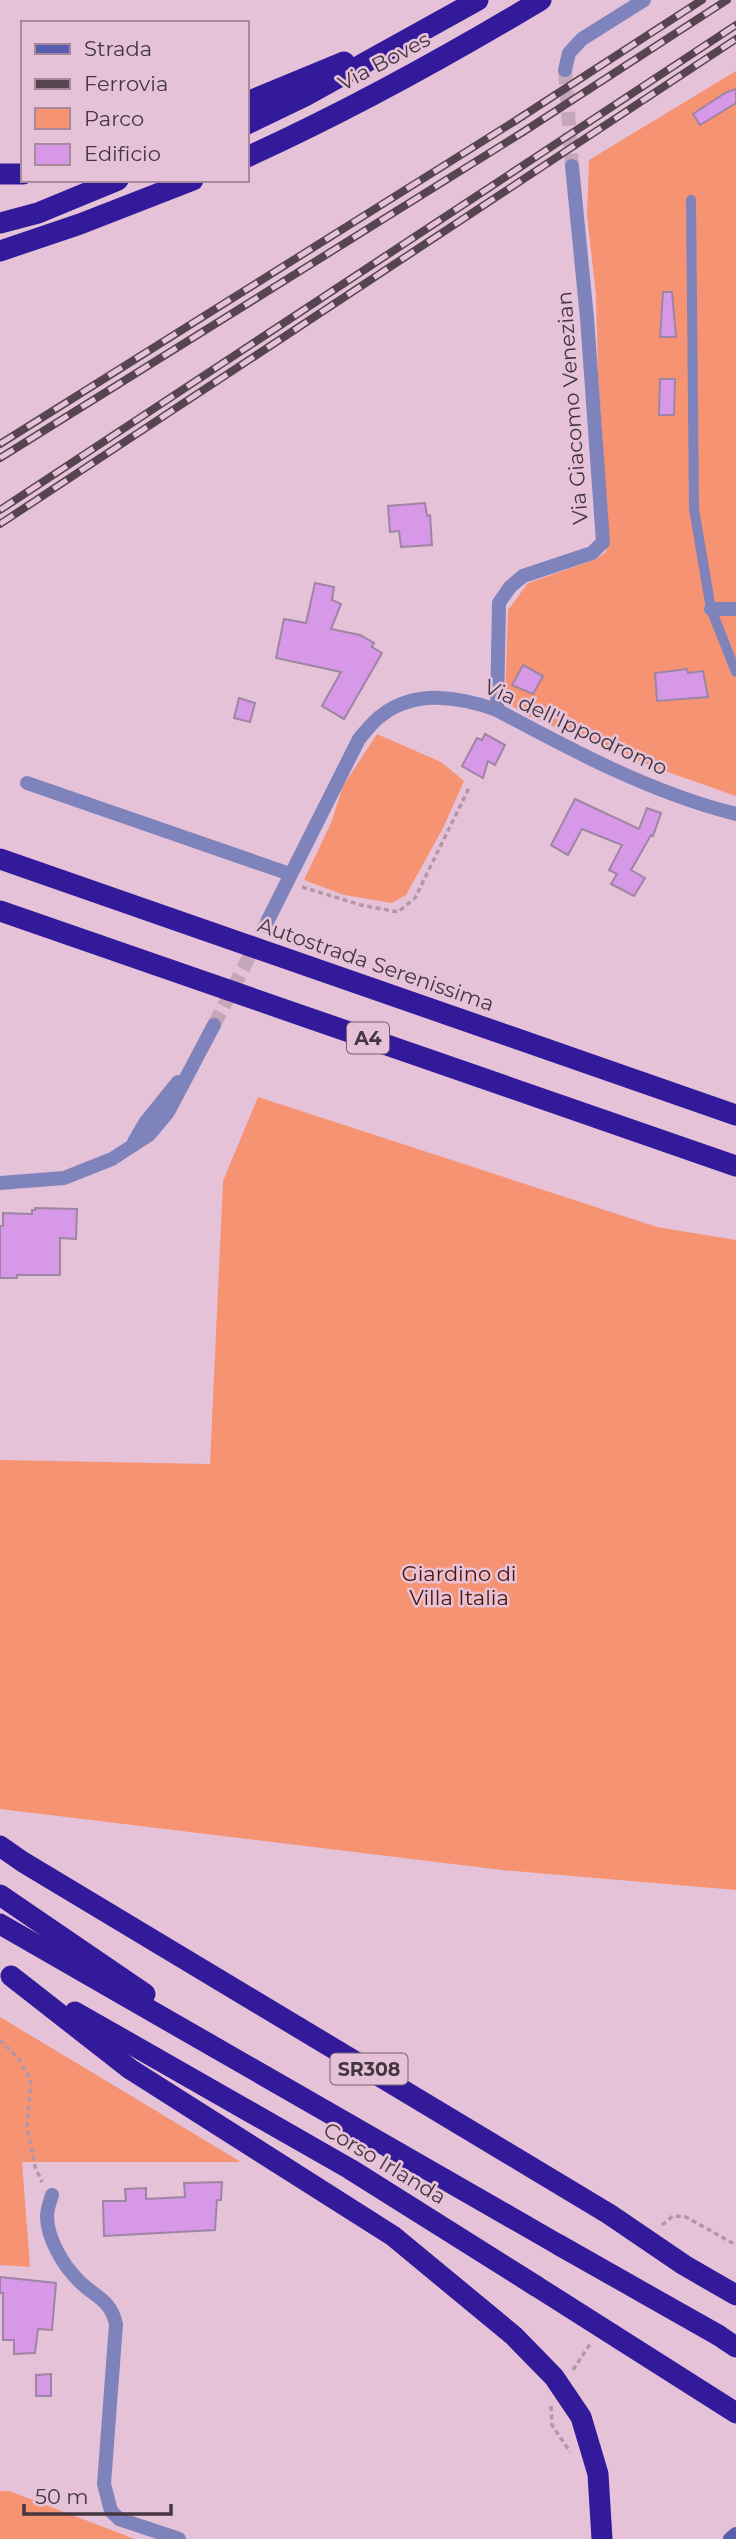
<svg xmlns="http://www.w3.org/2000/svg" width="736" height="2539" viewBox="0 0 736 2539" font-family="Montserrat,sans-serif">
  <style>
    .green { fill: #f69372 }
    .building { fill: #d798e8; stroke: #9d85a3; stroke-width: 2 }
    .lines { fill: none; stroke-linecap: round; stroke-linejoin: round }
    .street-tunnel { stroke: #c6a6ba; stroke-width: 14; stroke-dasharray: 14 7; stroke-linecap: butt }
    .path { stroke: #b496a9; stroke-width: 3.5; stroke-dasharray: 5 3.5; stroke-linecap: butt }
    .lane { stroke: #7e83bc; stroke-width: 10 }
    .street { stroke: #7e83bc; stroke-width: 14 }
    .secondary { stroke: #595daf; stroke-width: 14 }
    .highway { stroke: #321a9b; stroke-width: 21 }
    .rail-casing { stroke: #564550; stroke-width: 8 }
    .rail { stroke: #e6c2d9; stroke-width: 5; stroke-dasharray: 16; stroke-linecap: butt }
    .highway-bridge { stroke: #321a9b; stroke-width: 21 }
    .labels { text-anchor: middle; dominant-baseline: central; stroke-width: 5; stroke-linejoin: round; paint-order: stroke }
    .shield { fill: #e6c2d9; stroke: #75606e; stroke-width: 2 }
    .shield-label { font-size: 19px; font-weight: bold; fill: #453640 }
    .street-label { font-size: 21px; fill: #453640; stroke: #e6c2d9 }
    .park-label { font-size: 21px; fill: #501300; stroke: #e6c2d9 }
  </style>
  <rect width="100%" height="100%" fill="#e6c2d9"/>
  <!-- green -->
  <g class="green">
    <polygon points="736,71 736,796 648,765 526,715 505,701 508,610 528,583 594,560 606,552 609,537 598,375 596,295 587,216 589,160"/>
    <polygon points="377,734 441,762 464,781 443,828 406,895 392,903 344,895 304,880 331,823 343,786"/>
    <polygon points="258,1097 657,1227 736,1240 736,1890 502,1870 0,1809 0,1460 210,1464 223,1181"/>
    <polygon points="0,2017 241,2162 22,2162 30,2267 0,2265"/>
    <polygon points="0,2491 9,2491 135,2539 0,2539"/>
  </g>
  <!-- building -->
  <g class="building">
    <polygon points="736,89 736,103 700,125 693,114 725,93"/>
    <polygon points="663,292 672,292 676,337 660,337"/>
    <polygon points="660,379 675,379 674,415 659,415"/>
    <polygon points="425,503 427,516 430,515 432,545 401,547 399,531 390,532 388,506"/>
    <polygon points="315,583 334,587 332,600 341,604 331,629 360,635 374,643 372,647 382,653 344,719 322,706 341,672 276,658 284,619 306,623"/>
    <polygon points="523,665 543,676 533,694 512,685"/>
    <polygon points="687,669 688,673 703,671 708,697 657,701 655,673"/>
    <polygon points="239,698 255,703 250,722 234,718"/>
    <polygon points="485,734 505,745 495,765 488,761 483,778 462,766 477,738 482,740"/>
    <polygon points="575,799 639,829 647,808 661,813 653,836 651,835 631,870 645,878 634,896 611,884 617,874 609,870 622,845 582,829 568,855 551,845"/>
    <polygon points="35,1208 77,1209 76,1239 60,1238 60,1275 17,1275 17,1278 0,1278 0,1226 3,1226 3,1213 32,1214 32,1210 35,1210"/>
    <polygon points="222,2182 221,2200 217,2200 215,2230 104,2236 103,2201 126,2201 125,2189 146,2188 146,2199 185,2197 184,2183"/>
    <polygon points="0,2277 56,2283 52,2330 38,2329 35,2353 14,2354 14,2340 3,2340 3,2293 0,2293"/>
    <polygon points="51,2374 51,2396 36,2396 36,2375"/>
  </g>
  <g class="lines">
    <!-- street-tunnel -->
    <g class="street-tunnel">
      <polyline points="565,70 572,166"/>
      <polyline points="214,1025 268,920"/>
    </g>
    <!-- path -->
    <g class="path">
      <polyline points="302,887 361,905 398,912 415,898 470,786"/>
      <polyline points="0,2040 18,2058 31,2080 27,2126 35,2167 42,2182"/>
      <polyline points="662,2225 673,2216 686,2217 736,2245"/>
      <polyline points="573,2370 590,2344"/>
      <polyline points="551,2406 552,2425 570,2452"/>
    </g>
    <!-- lane -->
    <polyline class="lane" points="691,200 694,509 711,609 736,672"/>
    <!-- street -->
    <g class="street">
      <polyline points="565,70 569,53 582,39 644,0"/>
      <polyline points="711,609 736,609"/>
      <polyline points="497,710 499,603 510,587 523,576 592,553 603,542 587,318 572,166"/>
      <polyline points="27,783 290,874"/>
      <path d="M 268,920 L 359,739 C 366,731 373,721 382,715 C 416,689 460,697 497,710 C 573,751 652,793 736,814"/>
      <polyline points="134,1142 145,1123 178,1082"/>
      <polyline points="0,1183 64,1178 112,1159 149,1135 168,1112 214,1025"/>
      <path d="M 52,2195 C 50,2201 47,2210 47,2216 C 47,2238 63,2265 78,2280 C 94,2297 110,2298 116,2324 L 104,2484 L 111,2511 L 119,2519 L 179,2539"/>
    </g>
    <!-- secondary -->
    <polyline class="secondary" points="730,2539 736,2534"/>
    <!-- highway -->
    <g class="highway">
      <polyline points="247,102 344,62"/>
      <polyline points="247,124 305,96 478,0"/>
      <path d="M 247,157 C 348,111 446,57 541,0"/>
      <polyline points="0,174 23,174"/>
      <polyline points="0,223 38,213 118,180"/>
      <polyline points="0,251 80,224 193,180"/>
      <polyline points="0,859 736,1115"/>
      <polyline points="0,911 736,1166"/>
      <polyline points="0,1846 23,1862 609,2214 684,2265 736,2295"/>
      <polyline points="0,1895 145,1994"/>
      <polyline points="0,1924 559,2245"/>
      <polyline points="11,1976 130,2069 393,2236 514,2336 554,2377 581,2417 598,2474 602,2539"/>
      <polyline points="75,2012 350,2169 536,2286"/>
      <polyline points="718,2335 736,2347"/>
    </g>
    <!-- rail casing -->
    <g class="rail-casing">
      <g id="rail">
        <polyline points="0,444 515,121 702,0"/>
        <polyline points="0,458 523,132 727,0"/>
        <polyline points="0,510 736,25"/>
        <polyline points="0,524 736,39"/>
      </g>
    </g>
    <!-- rail -->
    <use href="#rail" class="rail"/>
    <!-- highway-bridge -->
    <g class="highway-bridge">
      <polyline points="559,2245 718,2335"/>
      <polyline points="536,2286 736,2413"/>
    </g>
  </g>
  <g class="labels">
    <!-- shield labels -->
    <g class="shield">
      <rect x="347" y="1022.5" width="42" height="31" rx="5"/>
      <rect x="330.5" y="2053.5" width="77" height="31" rx="5"/>
    </g>
    <g class="shield-label">
      <text x="368" y="1038">A4</text>
      <text x="369" y="2069">SR308</text>
    </g>
    <!-- street labels -->
    <g class="street-label">
      <text transform="translate(384 61) rotate(-28)">Via Boves</text>
      <text transform="translate(572 408) rotate(-94)">Via Giacomo Venezian</text>
      <text transform="translate(576 727) rotate(25)">Via dell'Ippodromo</text>
      <text transform="translate(376 964) rotate(19)">Autostrada Serenissima</text>
      <text transform="translate(385 2163) rotate(31)">Corso Irlanda</text>
    </g>
    <!-- park labels -->
    <g class="park-label">
      <text x="459" y="1573">Giardino di<tspan x="459" dy="24">Villa Italia</tspan></text>
    </g>
  </g>
  <!-- legend -->
  <rect x="21" y="21" width="228" height="161" fill="#e6c2d9" stroke="#a68a9c" stroke-width="2"/>
  <rect x="35" y="44" width="35" height="10" fill="#595daf" stroke="#a68a9c" stroke-width="2"/>
  <text x="84" y="56" font-size="21" fill="#453640">Strada</text>
  <rect x="35" y="79" width="35" height="10" fill="#564550" stroke="#a68a9c" stroke-width="2"/>
  <text x="84" y="91" font-size="21" fill="#453640">Ferrovia</text>
  <rect x="35" y="108" width="35" height="21" fill="#f69372" stroke="#a68a9c" stroke-width="2"/>
  <text x="84" y="126" font-size="21" fill="#453640">Parco</text>
  <rect x="35" y="144" width="35" height="21" fill="#d798e8" stroke="#a68a9c" stroke-width="2"/>
  <text x="84" y="161" font-size="21" fill="#453640">Edificio</text>
  <!-- scale -->
  <path d="M24 2504v10h147v-10" fill="none" stroke="#453640" stroke-width="3.5"/>
  <text x="35" y="2504" font-size="21" fill="#453640" stroke="#e6c2d9" stroke-width="5" paint-order="stroke">50 m</text>
</svg>
